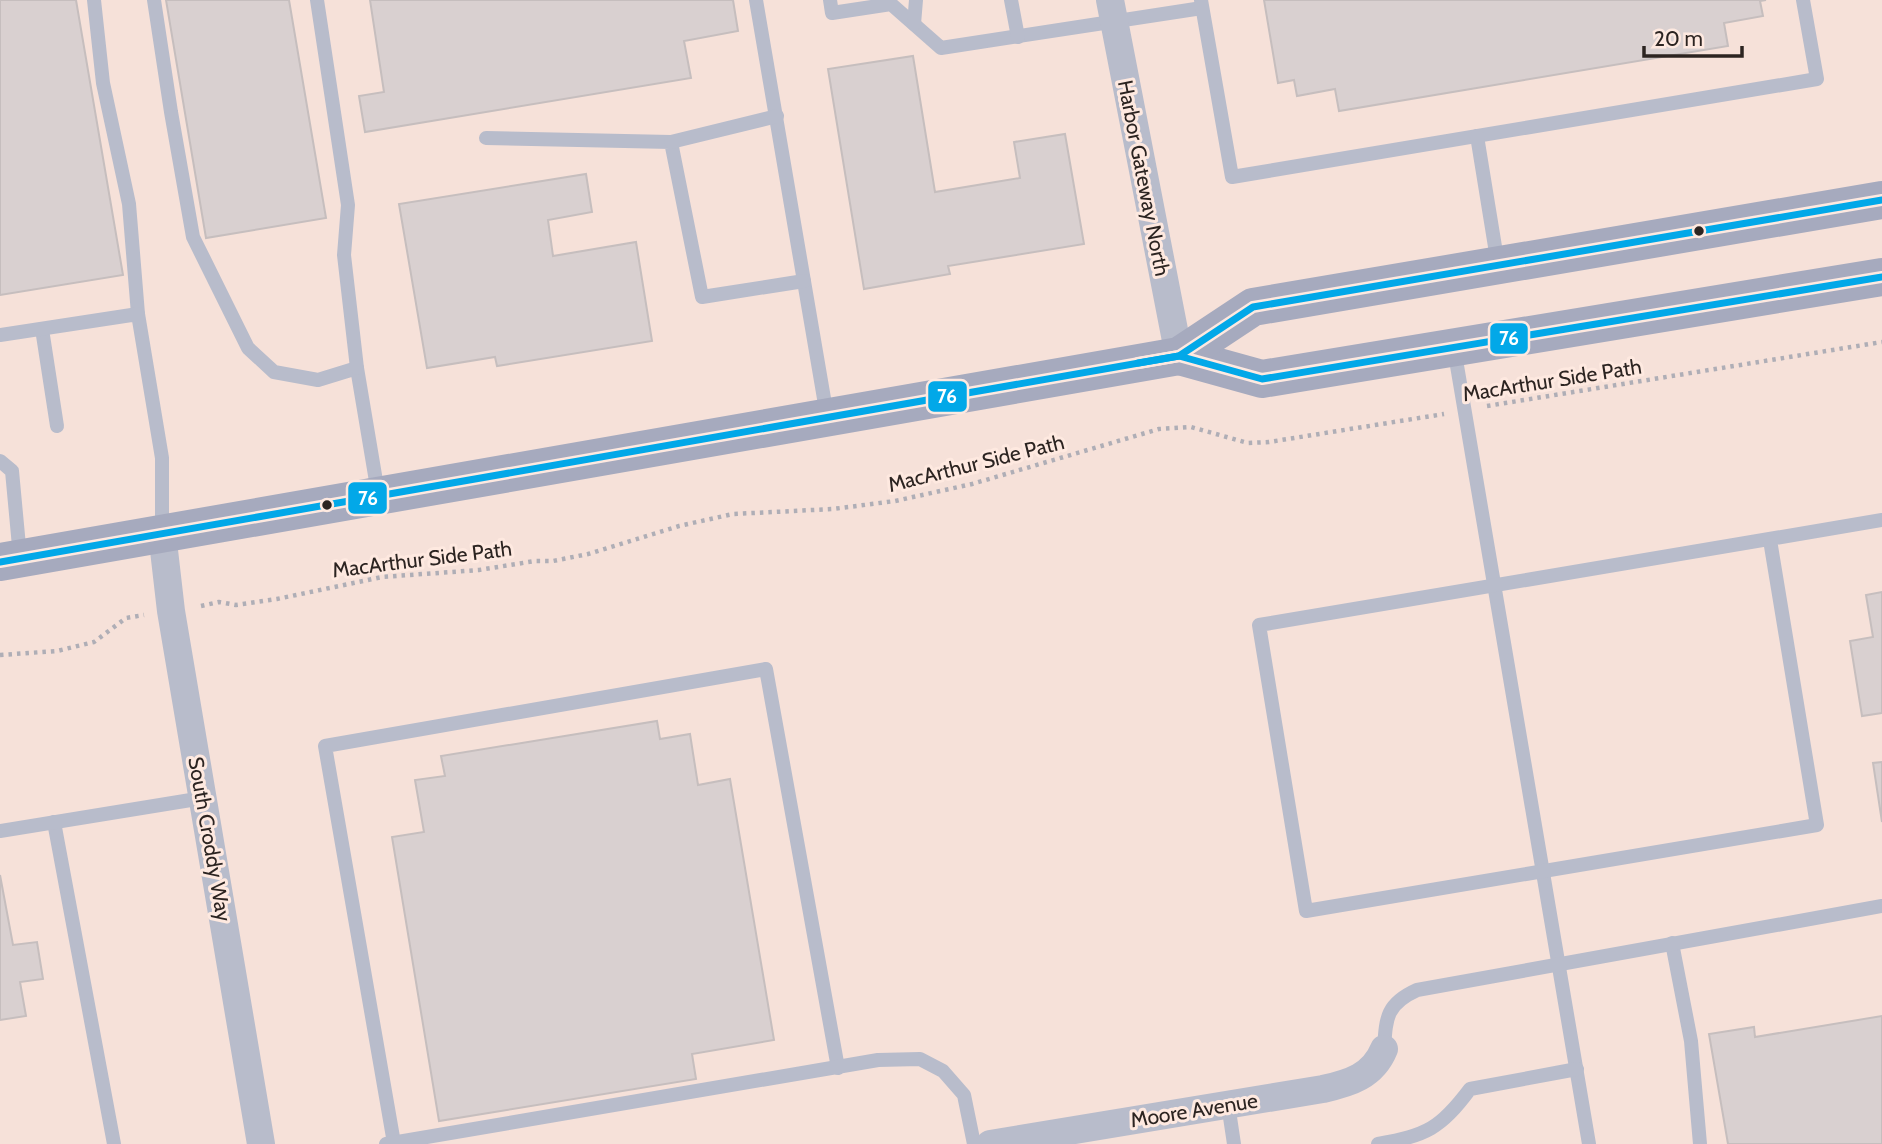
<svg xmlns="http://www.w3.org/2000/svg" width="1882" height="1144" viewBox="0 0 1882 1144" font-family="Cabin,sans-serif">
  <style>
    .built { fill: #f6e1d9 }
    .building { fill: #d9d0d0; stroke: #c6bebe; stroke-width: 2 }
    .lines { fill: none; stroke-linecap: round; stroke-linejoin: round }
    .path { stroke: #afaeb6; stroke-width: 4.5; stroke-dasharray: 3.5 5; stroke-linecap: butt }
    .lane { stroke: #b8bccb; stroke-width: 14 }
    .street { stroke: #b8bccb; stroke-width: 28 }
    .primary { stroke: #a6aabe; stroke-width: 38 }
    .bus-1-casing { stroke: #fee9e0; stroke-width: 12 }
    .bus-1 { stroke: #02a8e8; stroke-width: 7 }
    .bus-dot { fill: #2c2421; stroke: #fee9e0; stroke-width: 2.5 }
    .labels { text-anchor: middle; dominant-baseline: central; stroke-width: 6; stroke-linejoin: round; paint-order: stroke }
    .street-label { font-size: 21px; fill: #2c2421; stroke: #fee9e0 }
    .line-badge { stroke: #fee9e0; stroke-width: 2.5 }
    .badge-label { font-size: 19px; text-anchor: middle; font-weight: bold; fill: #fff }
  </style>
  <rect width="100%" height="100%" fill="#f7ece7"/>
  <!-- built -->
  <rect class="built" x="0" y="0" width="1882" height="1144"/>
  <!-- building -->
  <g class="building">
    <polygon points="0,0 76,0 123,275 0,295"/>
    <polygon points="166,0 289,0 326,218 206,238"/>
    <polygon points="370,0 733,0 738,31 684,41 691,78 365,132 359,96 384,92"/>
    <polygon points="1264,0 1766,0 1760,1 1763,16 1724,23 1728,46 1339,111 1335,89 1297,96 1294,80 1278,83"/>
    <polygon points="913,56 935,192 1020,178 1014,142 1065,134 1084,244 948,266 950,274 864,289 828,69"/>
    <polygon points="586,174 592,212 548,220 553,256 636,242 652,341 497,366 495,357 427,368 399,204"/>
    <polygon points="1882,592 1882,713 1862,716 1850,641 1873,637 1866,595"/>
    <polygon points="657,721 660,739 690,734 698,785 730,779 774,1040 692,1054 696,1079 439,1121 392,837 424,832 415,780 445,776 441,756"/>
    <polygon points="1882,762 1882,822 1873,763"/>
    <polygon points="0,875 13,945 37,942 43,979 20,982 26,1016 0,1020"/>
    <polygon points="1882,1016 1882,1144 1728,1144 1709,1034 1754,1027 1755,1037"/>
  </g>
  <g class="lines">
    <!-- path -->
    <g class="path">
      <polyline points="1487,406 1882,342"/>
      <polyline points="201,606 219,602 236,605 277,599 382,577 479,570 535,561 553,561 588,554 679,526 733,514 833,509 895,501 972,484 1159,429 1191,427 1248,443 1269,442 1444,414"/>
      <polyline points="0,655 57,651 94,642 126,618 144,615"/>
    </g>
    <!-- lane -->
    <g class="lane">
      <polyline points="94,0 103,83 129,204 138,314"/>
      <polyline points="154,0 171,112 193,237 248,348 274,372 318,380 357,368 378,493"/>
      <polyline points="317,0 348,205 344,255 357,368"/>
      <polyline points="756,0 827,416"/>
      <polyline points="830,0 832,13 891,4 941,48 1202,8"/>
      <polyline points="1011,0 1018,37"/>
      <polyline points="1201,0 1232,177 1817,79 1803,0"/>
      <polyline points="914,24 916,0"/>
      <polyline points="1477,136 1498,265"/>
      <polyline points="486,138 671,142 702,297 804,281"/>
      <polyline points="671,142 777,116"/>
      <polyline points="42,329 57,426"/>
      <polyline points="0,335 138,314 162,458 162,531"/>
      <polyline points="1454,348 1589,1144"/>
      <polyline points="0,461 12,471 20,557"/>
      <polyline points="1770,540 1817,825 1306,911 1259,625 1882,520"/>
      <polyline points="54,822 114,1144"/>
      <polyline points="0,831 203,798"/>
      <polyline points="1672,943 1691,1041 1700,1144"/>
      <path d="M 1384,1049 C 1386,1018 1386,1004 1417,990 L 1882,906"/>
      <polyline points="1228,1104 1234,1144"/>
      <polyline points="394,1143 325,746 766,669 838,1068"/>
      <polyline points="386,1144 878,1060 920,1059 943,1071 964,1095 974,1144"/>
      <path d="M 1378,1144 C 1427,1135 1440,1129 1470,1089 L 1577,1069"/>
    </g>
    <!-- street -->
    <g class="street">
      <polyline points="1110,0 1179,356"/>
      <polyline points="162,533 171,611 261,1144"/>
      <path d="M 990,1144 L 1323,1089 C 1350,1083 1373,1076 1384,1049"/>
    </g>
    <!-- primary -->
    <g class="primary">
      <polyline points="1179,356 1262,379 1882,277"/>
      <polyline points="0,562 1179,356 1253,307 1882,200"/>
    </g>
    <!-- bus-1 casing -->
    <g class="bus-1-casing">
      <g id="bus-1">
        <polyline points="1138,363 1179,356 1262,379 1882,277"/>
        <polyline points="0,562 1179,356 1253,307 1882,200"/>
      </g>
    </g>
    <!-- bus-1 -->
    <use href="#bus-1" class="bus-1"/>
  </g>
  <!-- markers -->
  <g class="bus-dot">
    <circle cx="1699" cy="231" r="6"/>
    <circle cx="327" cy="505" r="6"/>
  </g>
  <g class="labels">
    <!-- street labels -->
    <g class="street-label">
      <text transform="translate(1144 178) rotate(79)">Harbor Gateway North</text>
      <text transform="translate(1552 380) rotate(-9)">MacArthur Side Path</text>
      <text transform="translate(976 463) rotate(-14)">MacArthur Side Path</text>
      <text transform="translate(422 559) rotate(-7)">MacArthur Side Path</text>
      <text transform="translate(210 839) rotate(80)">South Croddy Way</text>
      <text transform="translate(1194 1110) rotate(-9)">Moore Avenue</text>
    </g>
  </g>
  <g class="line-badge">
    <rect x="1489" y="322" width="40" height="33" rx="7" fill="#02a8e8"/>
    <rect x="927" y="380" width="41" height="33" rx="7" fill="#02a8e8"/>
    <rect x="347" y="481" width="41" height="34" rx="7" fill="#02a8e8"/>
  </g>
  <g class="badge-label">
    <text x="1509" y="345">76</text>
    <text x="947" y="403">76</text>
    <text x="368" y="505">76</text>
  </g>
  <!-- scale -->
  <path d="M1644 46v10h98v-10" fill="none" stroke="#2c2421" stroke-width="3.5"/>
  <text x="1654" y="46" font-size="21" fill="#2c2421" stroke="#fee9e0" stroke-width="5" paint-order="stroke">20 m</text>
</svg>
